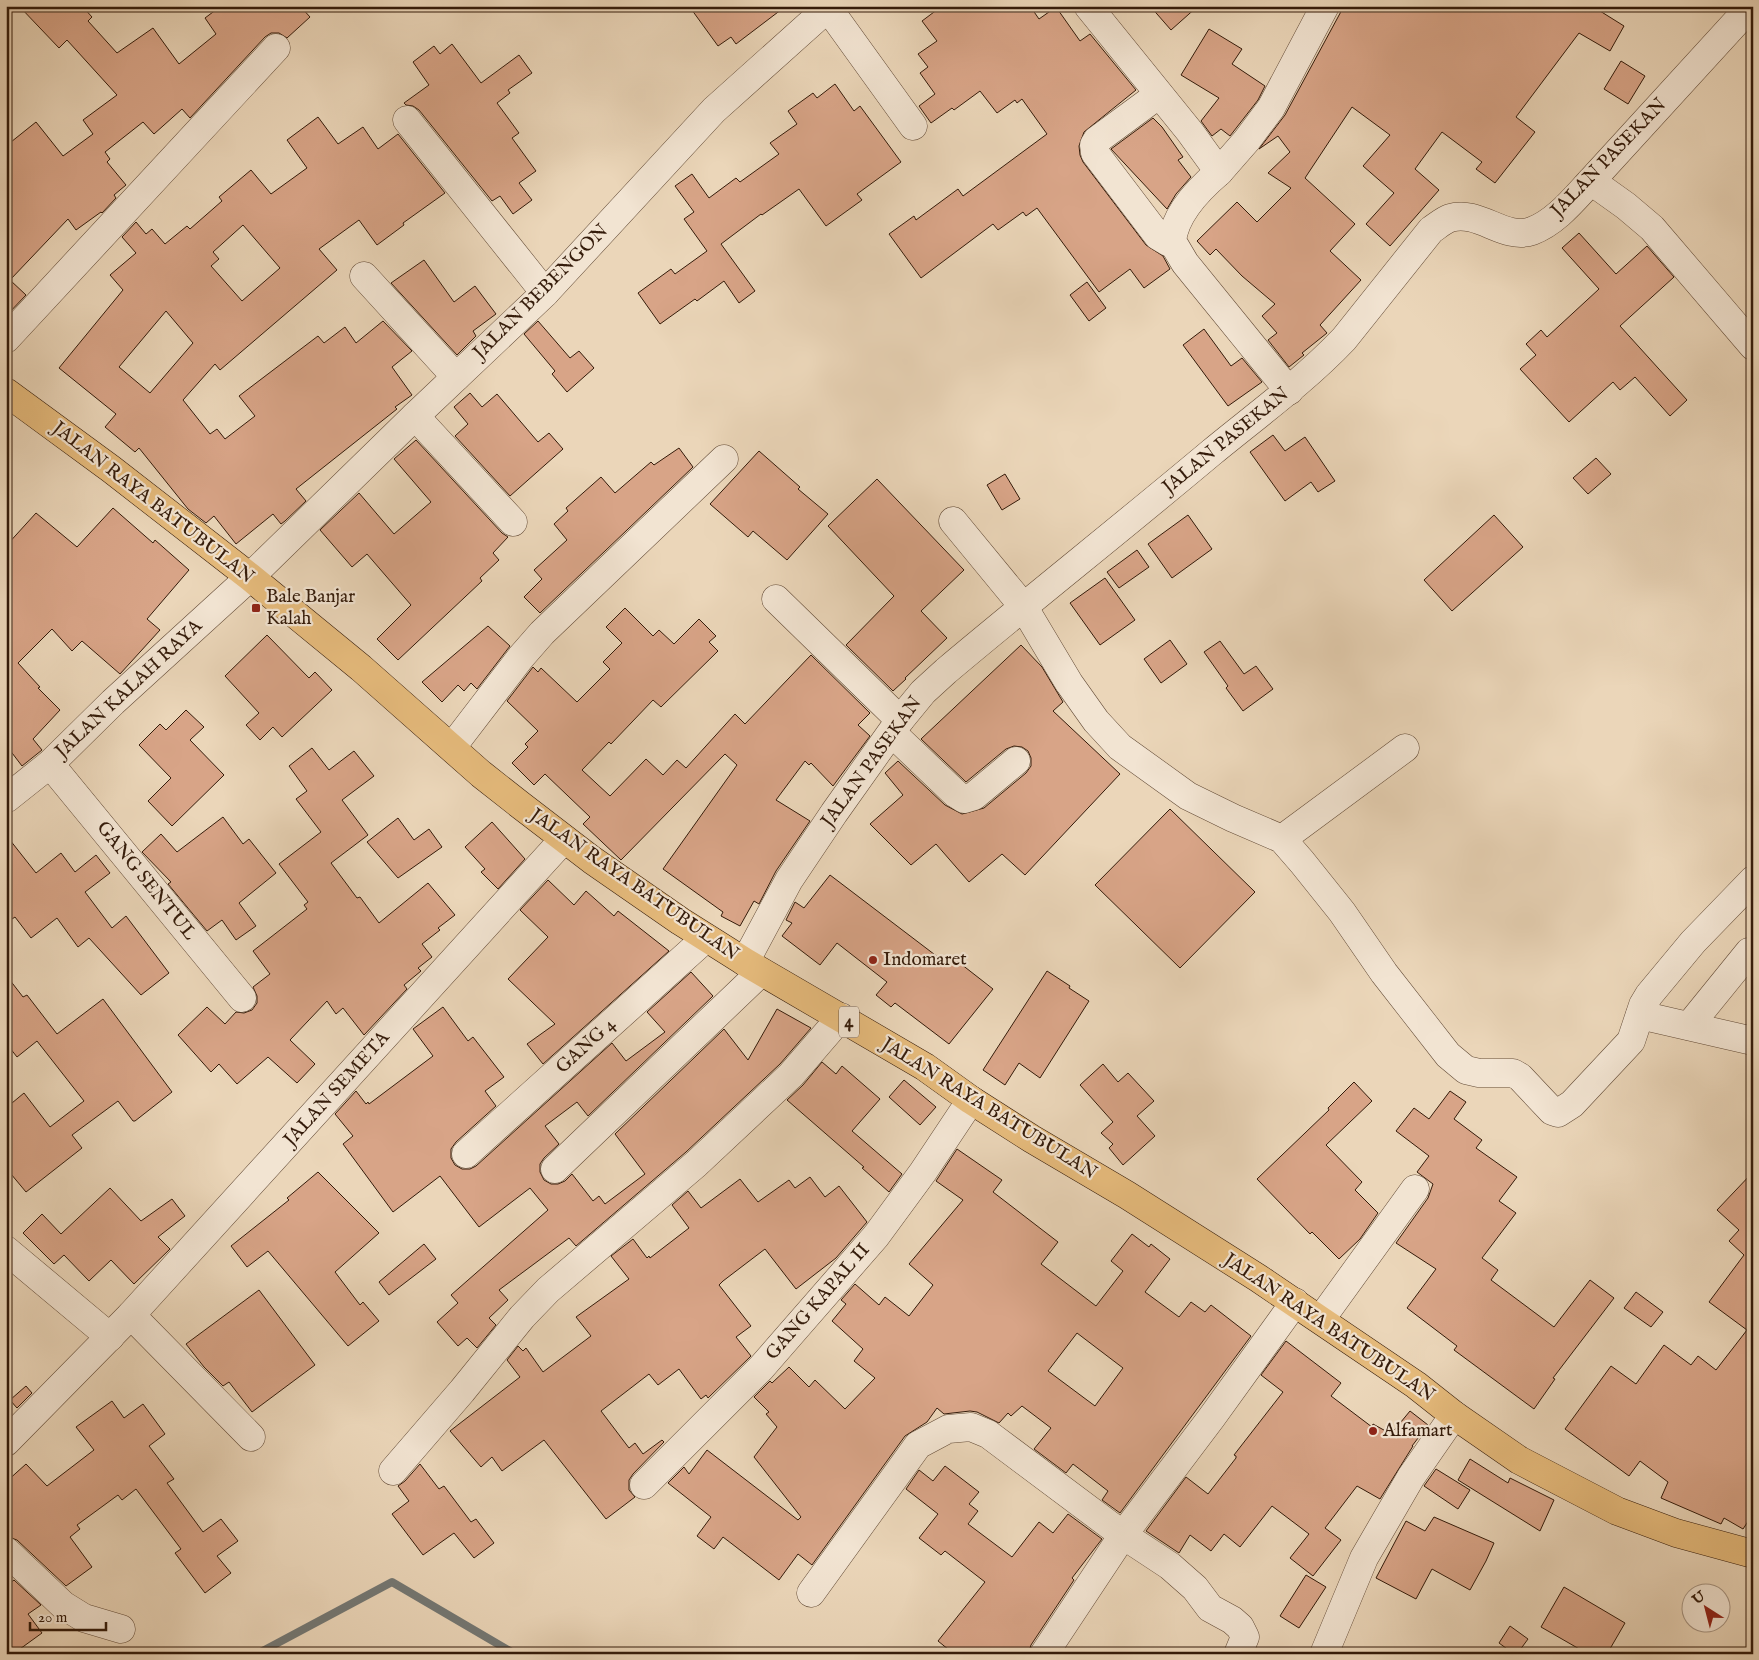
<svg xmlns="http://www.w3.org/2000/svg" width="1759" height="1660" viewBox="0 0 1759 1660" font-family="'IM FELL English',serif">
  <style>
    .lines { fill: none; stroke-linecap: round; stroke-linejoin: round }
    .stream { stroke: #747874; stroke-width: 8 }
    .building { fill: #d8a487; stroke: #341b0a; fill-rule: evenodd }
    .minor-casing { stroke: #624a36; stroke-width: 29 }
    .tertiary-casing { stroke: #624a36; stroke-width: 29 }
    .trunk-casing { stroke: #341b0a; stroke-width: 29 }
    .minor { stroke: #f2e4d2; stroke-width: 28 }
    .tertiary { stroke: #f2e4d2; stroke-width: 28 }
    .trunk { stroke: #e6bb7c; stroke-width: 28 }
    .poi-dot { fill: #8f2418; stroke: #f2e4d2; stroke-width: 2 }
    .labels { text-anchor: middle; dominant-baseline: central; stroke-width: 4.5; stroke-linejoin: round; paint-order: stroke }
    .shield { fill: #f2e4d2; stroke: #6d5746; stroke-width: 1 }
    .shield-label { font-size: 18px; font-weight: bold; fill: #341b0a }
    .street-label { font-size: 19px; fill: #341b0a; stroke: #f2e4d2 }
    .poi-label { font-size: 19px; fill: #341b0a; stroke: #f2e4d2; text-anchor: start }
  </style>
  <rect width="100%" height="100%" fill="#ebd6b9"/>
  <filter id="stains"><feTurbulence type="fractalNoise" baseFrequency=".004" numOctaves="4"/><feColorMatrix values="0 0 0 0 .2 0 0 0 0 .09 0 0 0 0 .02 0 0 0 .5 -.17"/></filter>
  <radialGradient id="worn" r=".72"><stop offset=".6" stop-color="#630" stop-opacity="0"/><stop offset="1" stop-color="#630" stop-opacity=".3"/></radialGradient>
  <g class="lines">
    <!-- stream -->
    <polyline class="stream" points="257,1654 392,1582 515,1654"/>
  </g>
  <!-- building -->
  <g class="building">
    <polygon points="19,6 82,6 92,17 88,21 117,53 153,28 179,64 216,34 205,18 221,6 300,6 310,17 287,38 279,33 271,33 265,37 190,118 182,109 154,134 143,122 105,152 110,159 107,162 126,185 114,195 116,198 102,213 101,212 76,230 68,219 10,280 26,295 6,316 6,146 36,122 63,156 93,134 83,120 117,95 67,40 59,48"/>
    <polygon points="689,6 786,6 736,44 731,37 718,46"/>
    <polygon points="942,6 1030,6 1039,19 1056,7 1080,41 1090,34 1136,90 1084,132 1079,146 1080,155 1083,162 1146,245 1163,256 1170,269 1144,288 1130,269 1099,292 1037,208 1026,216 1023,212 998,230 993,224 921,278 889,234 914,216 916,220 958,189 963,196 1047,134 1022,99 1017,103 1015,100 997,113 980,91 954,110 952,108 931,123 919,106 935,94 920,73 928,67 918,54 937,41 922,21"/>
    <polygon points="1150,6 1198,6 1171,30"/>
    <polygon points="1344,6 1592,6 1624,26 1610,51 1579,33 1516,117 1535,132 1495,183 1476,169 1482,162 1442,132 1415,169 1439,190 1390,246 1366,224 1394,193 1363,166 1390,135 1352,107 1305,178 1355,224 1330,251 1361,280 1320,325 1327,333 1302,353 1304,355 1289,367 1268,340 1277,333 1262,316 1275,304 1242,276 1216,249 1210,255 1197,241 1237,202 1257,222 1291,188 1268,173 1290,152 1278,136 1259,149 1285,115"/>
    <polygon points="1209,29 1242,49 1232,64 1265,86 1258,100 1230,136 1221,129 1212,136 1201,121 1219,98 1181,75"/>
    <polygon points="452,44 481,83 519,55 532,73 508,90 510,93 497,103 519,133 512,138 536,171 519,183 532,200 513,214 500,196 492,201 419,110 413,106 406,105 404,103 429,85 413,62 434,46 440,54"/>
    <polygon points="1621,61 1645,76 1628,104 1604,89"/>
    <polygon points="835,84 854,111 860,106 901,162 857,194 862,200 826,226 799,189 762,215 761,214 721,244 755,291 739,303 724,281 697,301 695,299 660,324 638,293 671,269 675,274 707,251 684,219 694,212 675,186 692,174 709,198 736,178 740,182 779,154 770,143 797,124 788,111 813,93 817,98"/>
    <path d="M 318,117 L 338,144 L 363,127 L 378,149 L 398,134 L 445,193 L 403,223 L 404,225 L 377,245 L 359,220 L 319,249 L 337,270 L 220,370 L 215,364 L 183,400 L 210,434 L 217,429 L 225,439 L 255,416 L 239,396 L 318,336 L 324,343 L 345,327 L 356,343 L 383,321 L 412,351 L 392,367 L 412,395 L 395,407 L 397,409 L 296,489 L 306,501 L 285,521 L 281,524 L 273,514 L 236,544 L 214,516 L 206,523 L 188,509 L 139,448 L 135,452 L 105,427 L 116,414 L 59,368 L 123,290 L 110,275 L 136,253 L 122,237 L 136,222 L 146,234 L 152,229 L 165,244 L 187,226 L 190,229 L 222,201 L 219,197 L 251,170 L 271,194 L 307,168 L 287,140 ZM 243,225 L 280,268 L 242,301 L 211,266 L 219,259 L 213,252 ZM 166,311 L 193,343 L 150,393 L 119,367 Z"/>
    <polygon points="1153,118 1162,127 1183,157 1178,160 1191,177 1176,194 1167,209 1111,149"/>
    <polygon points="1579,233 1616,274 1647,246 1674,277 1620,326 1687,400 1670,416 1635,377 1620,390 1613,382 1569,422 1520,369 1536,355 1526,344 1541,330 1547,337 1599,289 1562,248"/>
    <polygon points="424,260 454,302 475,286 496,314 473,331 476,336 457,355 391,283"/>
    <polygon points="1087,282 1106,308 1089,321 1070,295"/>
    <polygon points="538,321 570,358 579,351 594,368 567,392 552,374 555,371 524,334"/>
    <polygon points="1204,329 1231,366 1242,358 1262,382 1228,406 1183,345"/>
    <polygon points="470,393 482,407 497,394 538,442 549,433 563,449 510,496 455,436 468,424 454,407"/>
    <polygon points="1273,435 1285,451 1305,437 1335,481 1318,492 1311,482 1285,501 1250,452"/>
    <polygon points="416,440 502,533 508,537 493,553 499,560 480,578 482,581 398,660 377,639 411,605 367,554 352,567 320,530 359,493 394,534 431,502 394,459"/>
    <polygon points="679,448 693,467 540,613 524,597 542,579 534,570 567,540 554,524 568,511 566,508 601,477 615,493 651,462 654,465"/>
    <polygon points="759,451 800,487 798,489 828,514 787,560 753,531 748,537 710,504"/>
    <polygon points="1596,458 1611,474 1588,494 1573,478"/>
    <polygon points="1005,474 1020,499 1002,510 987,485"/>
    <polygon points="877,479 964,570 921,611 947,638 905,678 906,679 893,691 846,645 894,596 828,526"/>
    <polygon points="113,508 153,543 155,540 189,570 147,619 160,630 120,674 82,641 72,651 52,629 18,663 40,687 38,688 60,710 33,739 42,750 22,766 6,745 6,546 36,513 77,547"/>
    <polygon points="1188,515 1212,549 1172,578 1148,544"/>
    <polygon points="1494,515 1523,547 1452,611 1424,580"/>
    <polygon points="1137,550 1149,567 1119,588 1107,572"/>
    <polygon points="1105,578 1135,620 1100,645 1070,603"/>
    <polygon points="625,608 653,636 659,630 674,644 699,619 716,636 709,642 718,651 661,707 653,700 611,744 609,742 582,770 610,796 646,759 663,775 677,760 686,768 735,714 745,724 811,655 870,713 858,725 870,736 833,786 811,763 809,765 805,761 776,800 810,821 776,871 759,904 754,901 740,926 721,916 723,912 663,869 737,765 725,754 621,860 583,824 590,817 545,774 534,785 512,763 528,747 525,744 538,731 507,701 533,667 538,672 541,668 577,702 610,669 603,662 622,643 606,627"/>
    <polygon points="488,626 510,646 477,689 471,683 464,691 458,685 442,702 422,682"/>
    <polygon points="267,635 309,678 315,672 332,690 282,737 273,727 260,740 246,725 259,713 225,676"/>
    <polygon points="1170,640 1187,664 1161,683 1144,659"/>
    <polygon points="1220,641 1244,674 1256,666 1273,689 1243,711 1226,688 1228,686 1204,652"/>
    <polygon points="1021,645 1042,667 1063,702 1053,711 1120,774 1025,875 1002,854 969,882 936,844 911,865 870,824 903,795 885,773 898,761 945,805 962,814 984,808 1026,773 1031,766 1031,758 1028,751 1022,747 1014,746 1006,749 966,782 921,739"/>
    <polygon points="186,710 204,727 190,740 224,775 172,826 148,801 171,778 139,745 160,724 166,730"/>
    <polygon points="312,748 329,770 354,751 374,776 342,800 368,835 331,863 357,898 360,897 379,923 428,883 455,915 438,928 440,930 422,944 432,957 418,968 421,971 404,985 407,989 365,1034 364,1035 343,1008 336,1014 327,1001 290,1040 315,1064 297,1083 268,1057 237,1084 219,1064 211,1072 178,1035 207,1007 225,1024 236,1012 244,1013 252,1010 257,1003 257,996 253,987 270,974 253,951 307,909 304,905 308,902 279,864 321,832 296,799 307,791 289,766"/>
    <polygon points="1170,809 1255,892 1180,968 1095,885"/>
    <polygon points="223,817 243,844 249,839 276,873 239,903 256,926 236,940 222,920 207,931 168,884 171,882 142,852 161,834 177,852"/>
    <polygon points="398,818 414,840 429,829 442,847 398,878 367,842"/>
    <polygon points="492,822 525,859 498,889 481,872 485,869 465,847"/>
    <polygon points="6,835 36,873 61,853 75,872 96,855 110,873 85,892 112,928 126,916 169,973 141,995 89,938 78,947 57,918 31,938 15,917 6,923"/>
    <polygon points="830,875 947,964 952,957 993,989 949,1044 895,1003 891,1007 876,995 887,982 837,943 820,965 782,936 792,923 786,920 795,902 804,908"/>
    <polygon points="548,880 574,905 586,891 614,916 618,911 669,951 543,1064 527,1044 555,1024 508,979 548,937 520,910"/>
    <polygon points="1047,971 1070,986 1069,988 1089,1001 1040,1078 1019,1063 1005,1085 983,1070"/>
    <polygon points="691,972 713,996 588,1116 577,1102 545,1126 559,1144 544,1158 540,1164 540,1172 544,1180 551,1184 558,1184 565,1181 572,1174 593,1201 599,1196 605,1204 645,1174 615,1134 724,1029 748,1060 777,1009 811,1028 780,1064 686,1152 576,1246 569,1238 499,1290 508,1300 489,1318 496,1325 477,1348 467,1338 458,1346 437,1322 458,1303 451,1295 548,1210 530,1188 479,1227 440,1176 393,1212 343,1144 353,1136 335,1114 356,1091 366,1104 368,1102 369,1104 433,1056 413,1029 443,1007 468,1041 473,1037 504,1077 485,1091 496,1106 456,1142 451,1149 451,1158 455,1165 462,1169 470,1169 476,1166 612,1043 626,1061 665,1032 647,1012"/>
    <polygon points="6,975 23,997 27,995 57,1034 103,999 172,1092 135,1121 133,1121 118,1101 72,1135 82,1148 26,1192 6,1168 6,1108 24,1093 50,1127 84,1101 37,1041 17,1057 6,1043"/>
    <polygon points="822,1062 836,1074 842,1066 880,1099 852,1131 902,1174 889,1192 862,1168 864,1167 787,1100 803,1085"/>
    <polygon points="1103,1064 1118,1082 1128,1073 1154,1101 1137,1116 1155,1136 1123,1165 1109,1148 1113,1144 1101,1133 1113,1122 1080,1085"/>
    <polygon points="904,1080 936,1107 920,1125 889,1097"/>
    <polygon points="1354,1082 1372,1101 1326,1145 1362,1182 1355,1190 1378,1213 1360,1239 1339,1259 1312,1232 1310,1234 1257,1179 1329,1110 1328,1108"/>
    <polygon points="1450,1091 1466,1102 1454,1119 1482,1140 1476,1148 1517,1177 1499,1201 1516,1213 1482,1258 1498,1270 1491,1280 1554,1327 1590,1280 1614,1298 1553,1378 1555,1379 1534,1409 1454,1350 1457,1346 1407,1308 1436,1269 1396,1243 1428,1198 1433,1184 1417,1172 1429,1156 1396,1131 1414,1108 1429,1119"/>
    <path d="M 957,1149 L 1002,1180 L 993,1192 L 1058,1242 L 1041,1264 L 1096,1306 L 1123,1271 L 1111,1261 L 1132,1234 L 1149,1247 L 1151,1244 L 1170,1259 L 1145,1292 L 1179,1317 L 1191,1302 L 1205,1312 L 1211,1305 L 1251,1336 L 1120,1513 L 1102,1500 L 1108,1491 L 1073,1464 L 1066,1473 L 1034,1449 L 1051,1428 L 1022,1406 L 1011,1416 L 1008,1413 L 999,1423 L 977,1412 L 970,1411 L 944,1414 L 937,1408 L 927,1422 L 905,1436 L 812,1565 L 798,1554 L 779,1580 L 723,1537 L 714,1549 L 697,1536 L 711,1517 L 668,1483 L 684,1467 L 689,1474 L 707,1450 L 798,1520 L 801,1517 L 754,1457 L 777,1427 L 766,1414 L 769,1412 L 754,1397 L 770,1381 L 772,1383 L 789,1367 L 809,1387 L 815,1380 L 845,1409 L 875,1378 L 854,1361 L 863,1349 L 832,1321 L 846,1304 L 841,1300 L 855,1284 L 879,1305 L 885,1297 L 909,1316 L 933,1285 L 909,1264 L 963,1200 L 936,1181 ZM 1077,1333 L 1123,1368 L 1095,1406 L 1048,1371 Z"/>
    <polygon points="318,1172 379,1233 335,1272 360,1305 363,1302 379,1321 348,1346 268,1251 247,1267 231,1246 289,1200 287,1198"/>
    <polygon points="1753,1172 1753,1514 1743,1529 1724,1518 1721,1524 1661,1498 1668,1482 1640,1461 1629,1476 1565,1429 1611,1366 1636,1384 1664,1345 1691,1365 1698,1356 1716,1370 1747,1330 1709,1302 1744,1255 1729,1241 1739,1230 1717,1210"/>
    <polygon points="810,1177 825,1197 839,1186 867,1222 836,1258 796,1289 765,1249 723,1281 719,1285 751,1326 736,1337 751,1356 708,1398 706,1395 701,1399 679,1369 658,1385 649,1374 601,1411 629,1448 635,1443 643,1454 662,1440 664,1442 633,1474 629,1480 629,1490 635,1497 606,1519 544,1440 502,1471 492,1457 481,1467 450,1431 520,1377 507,1360 518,1346 523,1351 526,1348 543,1372 591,1336 576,1317 629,1279 611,1256 633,1239 647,1258 649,1256 650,1258 689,1228 672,1205 688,1191 701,1208 740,1179 758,1202 789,1180 795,1188"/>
    <polygon points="110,1188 141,1221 172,1199 185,1216 158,1237 170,1249 134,1284 111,1260 89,1281 64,1255 54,1264 23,1233 42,1214 61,1234"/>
    <polygon points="424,1244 436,1259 389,1295 379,1282"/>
    <polygon points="259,1290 315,1365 252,1412 229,1382 223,1386 204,1367 186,1344"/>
    <polygon points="1636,1292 1663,1312 1651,1327 1624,1308"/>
    <polygon points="1286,1341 1341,1383 1331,1396 1372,1427 1373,1424 1391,1434 1410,1411 1428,1425 1412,1446 1413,1446 1380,1499 1357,1486 1325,1528 1341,1540 1313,1576 1290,1558 1309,1534 1272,1506 1240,1547 1224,1534 1211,1551 1190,1535 1179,1553 1146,1531 1186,1477 1208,1494 1236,1458 1236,1456 1234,1455 1283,1392 1261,1375"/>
    <polygon points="26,1386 32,1393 17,1408 10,1400"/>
    <polygon points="112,1401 124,1418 143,1404 165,1434 149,1446 174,1479 167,1483 203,1532 221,1519 238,1541 217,1556 231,1573 205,1593 175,1553 181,1549 136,1489 122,1500 118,1495 77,1525 80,1529 70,1537 92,1567 66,1586 17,1540 6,1536 6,1482 26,1464 47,1486 94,1450 76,1427"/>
    <polygon points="1470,1459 1508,1483 1510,1478 1554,1500 1540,1531 1458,1480"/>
    <polygon points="420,1464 439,1489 444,1486 471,1522 476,1519 494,1543 474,1558 454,1533 423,1555 392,1514 409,1501 398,1486 405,1481"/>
    <polygon points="945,1466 979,1492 969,1504 978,1511 968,1524 1012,1557 1039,1522 1053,1533 1068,1514 1102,1539 1072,1578 1074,1580 1031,1645 1028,1654 954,1654 938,1641 985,1582 945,1551 941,1555 919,1538 938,1514 906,1489 919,1470 933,1481"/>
    <polygon points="1436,1469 1470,1490 1458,1509 1424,1486"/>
    <polygon points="1434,1517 1494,1543 1486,1561 1470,1590 1432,1569 1416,1599 1376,1578 1406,1521 1425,1531"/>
    <polygon points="1306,1575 1326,1587 1299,1628 1280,1616"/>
    <polygon points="14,1580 41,1605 28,1614 42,1633 13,1654 6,1654 6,1584 7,1585"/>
    <polygon points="1564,1587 1625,1623 1607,1654 1588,1654 1541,1627"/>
    <polygon points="1510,1626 1528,1639 1517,1654 1514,1654 1499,1643"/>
  </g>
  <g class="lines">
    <!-- minor casing -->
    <g class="minor-casing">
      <g id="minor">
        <path d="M 1088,6 L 1190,132 L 1219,172 C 1199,189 1175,214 1172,241 L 1185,263 L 1289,391"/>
        <polyline points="828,8 913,126"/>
        <polyline points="1158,95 1097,140 1094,145 1095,153 1158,236 1168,242 1172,241"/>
        <polyline points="407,120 545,293"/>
        <polyline points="1219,172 1247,140 1271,108 1325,6"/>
        <polyline points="1591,181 1626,206 1652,228 1753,346"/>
        <polyline points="364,276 456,377"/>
        <polyline points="6,339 276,48"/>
        <polyline points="415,416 513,522"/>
        <polyline points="953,521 1023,606 1069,683 1096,721 1120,747 1188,796 1233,818 1282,839 1302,862 1342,912 1384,973 1448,1055 1466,1070 1479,1073 1513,1073 1520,1077 1552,1111 1558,1113 1572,1104 1631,1041 1643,1005 1649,995 1693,942 1753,880"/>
        <polyline points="776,599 900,720"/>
        <polyline points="892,733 956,794 964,799 974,796 1016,761"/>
        <polyline points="452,747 521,657 542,633 724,459"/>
        <polyline points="50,764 242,998"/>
        <polyline points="6,799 50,764 113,702 250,577 415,416 545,293 714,110 830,6"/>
        <polyline points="1282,839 1405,748"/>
        <polyline points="1640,1015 1753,1041"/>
        <polyline points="1689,1026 1749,952"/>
        <polyline points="466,1154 706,938"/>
        <polyline points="555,1169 761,972"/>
        <polyline points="6,1250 110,1337"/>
        <polyline points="131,1315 251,1437"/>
        <polyline points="1321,1319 1415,1189"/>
        <polyline points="6,1442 131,1315 564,839"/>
        <polyline points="393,1471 462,1391 522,1317 548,1290 696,1164 791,1075 841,1017"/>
        <polyline points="644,1485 761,1368 876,1236 923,1172 971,1100"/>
        <polyline points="6,1551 63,1605 84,1618 121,1629"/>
        <polyline points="811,1593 918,1445 948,1429 971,1427 988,1434 1123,1535 1170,1566 1195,1588 1210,1608 1232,1620 1240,1627 1245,1637 1238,1654"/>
        <polyline points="1044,1654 1123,1535 1212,1417 1295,1302"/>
        <polyline points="1324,1654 1364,1558 1411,1477 1454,1415"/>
      </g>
    </g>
    <!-- tertiary casing -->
    <g class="tertiary-casing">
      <path id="tertiary" d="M 745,962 L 789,880 L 834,813 L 900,720 L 923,692 L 946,671 C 1034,597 1124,526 1212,452 C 1257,415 1304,381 1344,339 L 1431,230 C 1437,226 1444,220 1450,218 C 1479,209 1504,241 1532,231 C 1556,222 1574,199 1591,181 L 1751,6"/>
    </g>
    <!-- trunk casing -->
    <g class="trunk-casing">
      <polyline id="trunk" points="6,392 111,469 250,577 361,668 481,774 519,804 592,860 680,921 745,962 925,1067 971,1100 1032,1139 1127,1195 1258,1278 1416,1385 1454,1415 1519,1460 1617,1511 1676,1533 1753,1554"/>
    </g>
    <!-- minor -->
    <use href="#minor" class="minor"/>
    <!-- tertiary -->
    <use href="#tertiary" class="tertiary"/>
    <!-- trunk -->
    <use href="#trunk" class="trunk"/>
  </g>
  <!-- markers -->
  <g class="poi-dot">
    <rect x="251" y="603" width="10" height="10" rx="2.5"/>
    <circle cx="873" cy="960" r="5"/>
    <circle cx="1373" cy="1431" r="5"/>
  </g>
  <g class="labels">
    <!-- shield labels -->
    <rect class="shield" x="839" y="1006.5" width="20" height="31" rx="4"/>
    <g class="shield-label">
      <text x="849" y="1022">4</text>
    </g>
    <!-- street labels -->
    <g class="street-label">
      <text transform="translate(1609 158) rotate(-46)">JALAN PASEKAN</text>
      <text transform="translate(541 292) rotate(-45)">JALAN BEBENGON</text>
      <text transform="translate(1226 441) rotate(-39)">JALAN PASEKAN</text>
      <text transform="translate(153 503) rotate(38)">JALAN RAYA BATUBULAN</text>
      <text transform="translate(129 689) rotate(-43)">JALAN KALAH RAYA</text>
      <text transform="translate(872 762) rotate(-54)">JALAN PASEKAN</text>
      <text transform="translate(146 881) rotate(51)">GANG SENTUL</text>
      <text transform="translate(634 885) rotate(35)">JALAN RAYA BATUBULAN</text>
      <text transform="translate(586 1046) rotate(-42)">GANG 4</text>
      <text transform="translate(337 1089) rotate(-48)">JALAN SEMETA</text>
      <text transform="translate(989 1109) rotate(32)">JALAN RAYA BATUBULAN</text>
      <text transform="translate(818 1302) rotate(-49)">GANG KAPAL II</text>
      <text transform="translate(1329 1328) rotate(34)">JALAN RAYA BATUBULAN</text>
    </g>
    <!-- poi labels -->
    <g class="poi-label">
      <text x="266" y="597">Bale Banjar<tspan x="266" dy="22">Kalah</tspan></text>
      <text x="883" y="960">Indomaret</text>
      <text x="1383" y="1431">Alfamart</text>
    </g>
  </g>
  <!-- margin -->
  <rect width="1759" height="1660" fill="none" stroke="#ebd6b9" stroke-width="25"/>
  <rect x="8" y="8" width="1744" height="1645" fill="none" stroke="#341b0a" stroke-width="2.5"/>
  <rect x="12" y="12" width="1734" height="1635" fill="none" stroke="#341b0a"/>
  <!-- north arrow -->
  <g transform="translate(1706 1608) rotate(324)"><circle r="24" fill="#f2e4d2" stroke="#a69482"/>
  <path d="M0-4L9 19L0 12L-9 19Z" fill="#8f2418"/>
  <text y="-8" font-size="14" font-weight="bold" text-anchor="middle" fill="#341b0a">U</text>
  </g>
  <!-- scale -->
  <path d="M30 1622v8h76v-8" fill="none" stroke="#341b0a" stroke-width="2.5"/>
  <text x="38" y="1622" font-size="15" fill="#341b0a" stroke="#f2e4d2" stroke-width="4" paint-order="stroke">20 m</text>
  <rect width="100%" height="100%" filter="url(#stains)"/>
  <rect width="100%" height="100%" fill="url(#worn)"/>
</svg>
